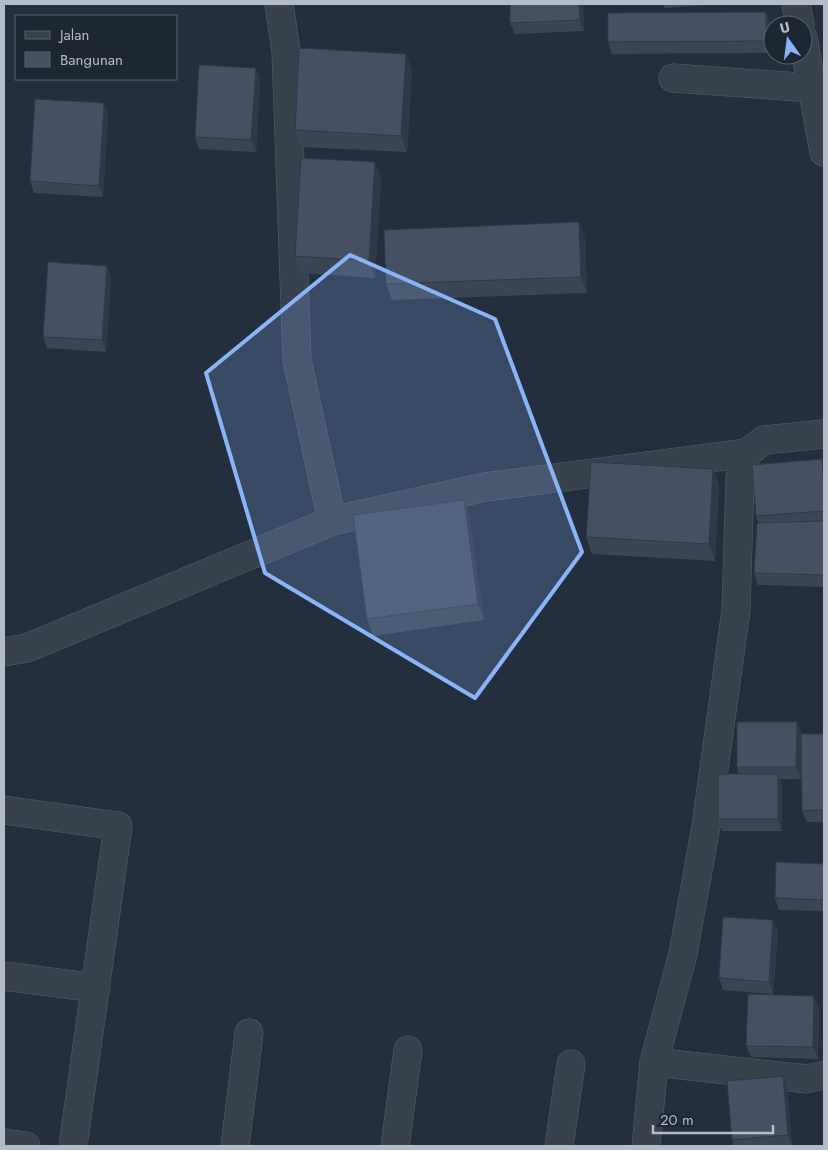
<svg xmlns="http://www.w3.org/2000/svg" width="828" height="1150" viewBox="0 0 828 1150" font-family="Jost,sans-serif">
  <style>
    .lines { fill: none; stroke-linecap: round; stroke-linejoin: round }
    .street-casing { stroke: #565f6c; stroke-width: 29 }
    .street { stroke: #38414e; stroke-width: 28 }
    .wall { fill: #3b4654 }
    .shaded-wall { fill: #303945 }
    .building { fill: #455162; stroke: #303945 }
    .marked { fill: #8ab4f8; fill-opacity: 0.2; stroke: #8ab4f8; stroke-width: 4; stroke-linejoin: round }
  </style>
  <rect width="100%" height="100%" fill="#242f3e"/>
  <g class="lines">
    <!-- street casing -->
    <g class="street-casing">
      <g id="street">
        <polyline points="279,4 286,51 297,360 332,521"/>
        <polyline points="796,4 800,25"/>
        <polyline points="803,38 824,152"/>
        <polyline points="673,78 813,88"/>
        <polyline points="4,652 27,648 332,521 485,487 747,453"/>
        <polyline points="4,810 118,826 73,1146"/>
        <polyline points="4,976 96,988"/>
        <polyline points="654,1062 807,1079 824,1075"/>
        <polyline points="4,1143 26,1146"/>
        <polyline points="235,1146 249,1033"/>
        <polyline points="395,1146 408,1050"/>
        <polyline points="559,1146 571,1064"/>
        <polyline points="646,1146 654,1062 683,954 706,826 736,610 740,477 747,453 764,440 824,434"/>
      </g>
    </g>
    <!-- street -->
    <use href="#street" class="street"/>
  </g>
  <!-- wall -->
  <g class="wall">
    <polygon points="510,4 583,4 584,31 515,34 510,23"/>
    <polygon points="663,4 720,4 665,8"/>
    <polygon points="770,23 771,53 612,54 608,42"/>
    <polygon points="412,70 407,152 300,147 295,130"/>
    <polygon points="260,80 256,152 199,149 195,137"/>
    <polygon points="104,103 108,115 103,197 34,193 30,181"/>
    <polygon points="375,162 381,178 375,278 301,273 295,256"/>
    <polygon points="585,238 587,293 392,300 386,284"/>
    <polygon points="107,266 111,278 106,352 47,348 43,337"/>
    <polygon points="822,459 824,466 824,587 758,585 754,573 758,523 756,516"/>
    <polygon points="713,469 719,486 715,561 592,554 586,537"/>
    <polygon points="464,500 469,516 484,620 373,636 367,619"/>
    <polygon points="797,722 801,734 801,779 780,779 782,786 782,831 722,831 718,819 739,774 737,767"/>
    <polygon points="824,734 824,822 807,822 802,811"/>
    <polygon points="824,864 824,911 779,910 775,898"/>
    <polygon points="778,932 773,994 723,990 719,978"/>
    <polygon points="819,1008 818,1059 751,1057 746,1046"/>
    <polygon points="787,1087 792,1146 734,1146 732,1140"/>
  </g>
  <!-- shaded-wall -->
  <g class="shaded-wall">
    <polygon points="579,4 583,4 584,31 580,20"/>
    <polygon points="766,12 770,23 771,53 766,41"/>
    <polygon points="406,54 412,70 407,152 401,136"/>
    <polygon points="256,68 260,80 256,152 251,140"/>
    <polygon points="104,103 108,115 103,197 99,186"/>
    <polygon points="375,162 381,178 375,278 369,261"/>
    <polygon points="579,222 585,238 587,293 581,277"/>
    <polygon points="107,266 111,278 106,352 102,340"/>
    <polygon points="822,459 824,466 824,491"/>
    <polygon points="713,469 719,486 715,561 709,544"/>
    <polygon points="464,500 469,516 484,620 478,604"/>
    <polygon points="797,722 801,734 801,779 796,767"/>
    <polygon points="778,774 782,786 782,831 778,819"/>
    <polygon points="824,871 824,903 823,900"/>
    <polygon points="773,920 778,932 773,994 769,982"/>
    <polygon points="814,996 819,1008 818,1059 813,1047"/>
    <polygon points="783,1076 787,1087 792,1146 788,1135"/>
  </g>
  <!-- building -->
  <g class="building">
    <polygon points="510,4 579,4 580,20 510,23"/>
    <polygon points="766,12 766,41 608,42 608,13"/>
    <polygon points="299,48 406,54 401,136 295,130"/>
    <polygon points="199,65 256,68 251,140 195,137"/>
    <polygon points="35,99 104,103 99,186 30,181"/>
    <polygon points="301,158 375,162 369,261 295,256"/>
    <polygon points="579,222 581,277 386,284 384,230"/>
    <polygon points="48,262 107,266 102,340 43,337"/>
    <polygon points="822,459 824,491 824,511 756,516 752,465"/>
    <polygon points="591,462 713,469 709,544 586,537"/>
    <polygon points="464,500 478,604 367,619 353,515"/>
    <polygon points="824,521 824,575 754,573 757,523"/>
    <polygon points="737,722 797,722 796,767 737,767"/>
    <polygon points="801,734 824,734 824,810 802,811"/>
    <rect x="718" y="774" width="60" height="45"/>
    <polygon points="776,862 824,864 823,900 775,898"/>
    <polygon points="723,917 773,920 769,982 719,978"/>
    <polygon points="748,994 814,996 813,1047 746,1046"/>
    <polygon points="783,1076 788,1135 732,1140 727,1081"/>
  </g>
  <!-- marked area -->
  <path class="marked" d="M 350,255 L 495,319 L 582,552 L 475,698 L 265,573 L 206,373 Z"/>
  <!-- border -->
  <rect width="828" height="1150" fill="none" stroke="#b4bcc9" stroke-width="10"/>
  <!-- legend -->
  <rect x="15" y="15" width="162" height="65" fill="#1d2633" stroke="#59626f"/>
  <rect x="25" y="31" width="25" height="8" fill="#38414e" stroke="#59626f"/>
  <text x="60" y="40" font-size="15" fill="#b4bcc9">Jalan</text>
  <rect x="25" y="52" width="25" height="15" fill="#455162" stroke="#59626f"/>
  <text x="60" y="65" font-size="15" fill="#b4bcc9">Bangunan</text>
  <!-- north arrow -->
  <g transform="translate(788 40) rotate(346)"><circle r="24" fill="#1d2633" stroke="#59626f"/>
  <path d="M0-4L9 19L0 12L-9 19Z" fill="#8ab4f8"/>
  <text y="-8" font-size="14" font-weight="bold" text-anchor="middle" fill="#b4bcc9">U</text>
  </g>
  <!-- scale -->
  <path d="M653 1125v8h120v-8" fill="none" stroke="#b4bcc9" stroke-width="2.5"/>
  <text x="660" y="1125" font-size="15" fill="#b4bcc9" stroke="#1d2633" stroke-width="4" paint-order="stroke">20 m</text>
</svg>
